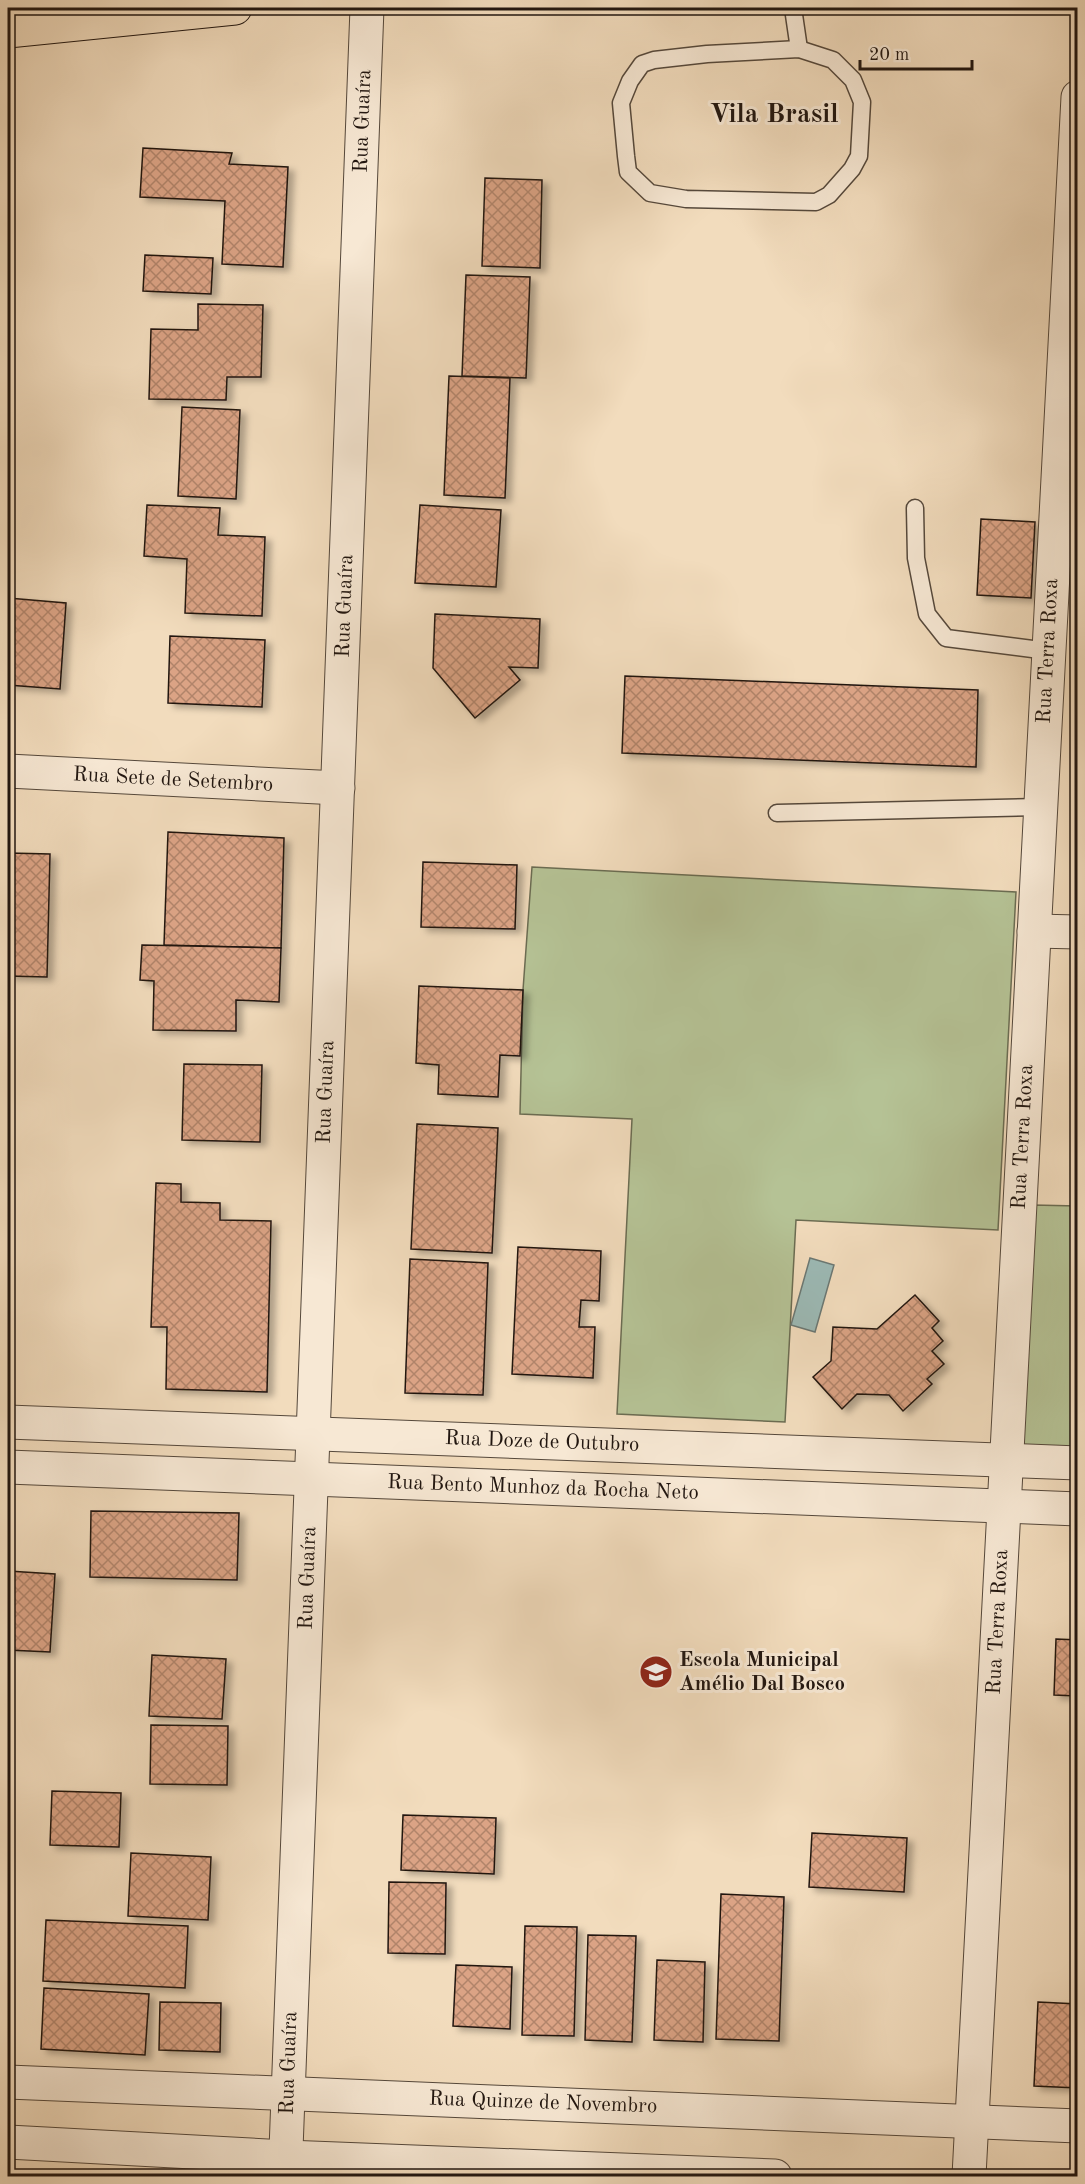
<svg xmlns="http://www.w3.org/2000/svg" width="1085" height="2184" viewBox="0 0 1085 2184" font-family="'Old Standard TT',serif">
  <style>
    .green { fill: #b5c295; stroke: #6b6c52; stroke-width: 1.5 }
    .water { fill: #9cbab6; stroke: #6b7874; stroke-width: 1.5 }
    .building { fill: url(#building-cross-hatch); stroke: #211610; stroke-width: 1.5; filter: url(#shadow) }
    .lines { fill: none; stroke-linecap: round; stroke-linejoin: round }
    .service-casing { stroke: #55483b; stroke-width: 19 }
    .minor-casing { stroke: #55483b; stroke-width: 35 }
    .primary-casing { stroke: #211610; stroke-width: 35 }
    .service { stroke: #f7e8d4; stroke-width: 16 }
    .minor { stroke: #f7e8d4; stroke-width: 33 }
    .primary { stroke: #f2dcbd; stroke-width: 33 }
    .labels { text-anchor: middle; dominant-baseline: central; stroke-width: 6; stroke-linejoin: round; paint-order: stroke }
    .street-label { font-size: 21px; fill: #211610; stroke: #f7e8d4 }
    .poi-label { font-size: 21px; font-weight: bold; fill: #211610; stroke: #f7e8d4; text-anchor: start }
    .district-label { font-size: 27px; font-weight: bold; fill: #211610; stroke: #f7e8d4 }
  </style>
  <defs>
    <pattern id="building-cross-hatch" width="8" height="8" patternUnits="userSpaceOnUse" patternTransform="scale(1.5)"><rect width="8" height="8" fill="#dba385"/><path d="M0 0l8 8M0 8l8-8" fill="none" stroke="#b1846b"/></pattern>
    <filter id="shadow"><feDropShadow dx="6" dy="4" stdDeviation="3" flood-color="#0004"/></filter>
  </defs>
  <rect width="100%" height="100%" fill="#f2dcbd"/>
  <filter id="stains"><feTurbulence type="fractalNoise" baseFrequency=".00333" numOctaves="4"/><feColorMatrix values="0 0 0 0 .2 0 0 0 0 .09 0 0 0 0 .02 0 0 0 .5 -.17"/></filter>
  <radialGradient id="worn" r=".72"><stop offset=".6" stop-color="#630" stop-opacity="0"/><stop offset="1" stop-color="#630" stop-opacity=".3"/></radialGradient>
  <!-- green -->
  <g class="green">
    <polygon points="532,867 1016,892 998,1230 796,1220 785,1422 617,1414 632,1119 520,1114 523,990"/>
    <polygon points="1033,1205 1077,1206 1077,1447 1023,1445"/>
  </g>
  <!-- water -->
  <polygon class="water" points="810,1258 834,1265 815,1332 791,1325"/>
  <!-- building -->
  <g class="building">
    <polygon points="143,148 232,153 229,164 288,167 283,267 222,264 225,201 140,197"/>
    <polygon points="485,178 542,180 540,268 482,266"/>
    <polygon points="145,255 213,258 211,294 143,291"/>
    <polygon points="466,275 530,277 526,378 462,376"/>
    <polygon points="198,304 263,305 261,377 227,377 226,400 149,399 151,329 198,330"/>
    <polygon points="449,376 510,378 505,498 444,495"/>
    <polygon points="182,407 240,410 236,499 178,496"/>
    <polygon points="147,505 220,508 218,535 265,537 262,616 185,613 187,559 144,556"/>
    <polygon points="420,505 501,510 496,587 415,583"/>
    <polygon points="981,519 1035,522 1031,598 977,595"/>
    <polygon points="8,598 66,603 60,689 8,685"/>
    <polygon points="435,614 540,619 538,668 509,667 520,680 475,718 433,668"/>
    <polygon points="170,636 265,640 262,707 168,703"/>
    <polygon points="625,676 978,690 976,767 622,753"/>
    <polygon points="168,832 284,838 281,948 164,945"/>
    <polygon points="8,853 50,854 47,977 8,976"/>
    <polygon points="423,862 517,865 515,929 421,927"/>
    <polygon points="142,945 281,948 279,1002 236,1000 236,1031 153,1030 154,981 140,980"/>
    <polygon points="419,986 523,990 520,1056 500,1055 498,1097 438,1094 439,1065 416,1063"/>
    <polygon points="184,1064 262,1065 260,1142 182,1140"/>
    <polygon points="417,1124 498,1128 492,1253 411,1249"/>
    <polygon points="156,1183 181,1184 181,1202 220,1203 220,1220 271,1221 267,1392 166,1389 167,1327 151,1327"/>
    <polygon points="518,1247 601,1251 599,1301 581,1300 579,1327 595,1327 593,1378 512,1374"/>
    <polygon points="410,1259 488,1263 483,1395 405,1393"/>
    <polygon points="915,1295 939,1321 932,1328 943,1341 932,1351 944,1364 927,1379 932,1384 903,1411 889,1395 857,1394 842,1409 813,1377 831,1361 833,1327 877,1329"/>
    <polygon points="91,1511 239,1513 237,1580 90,1577"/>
    <polygon points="8,1571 55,1574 50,1652 8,1650"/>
    <polygon points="1056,1639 1078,1640 1078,1696 1054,1695"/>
    <polygon points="152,1655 226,1659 222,1719 149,1716"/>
    <polygon points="151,1725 228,1726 227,1785 150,1784"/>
    <polygon points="52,1791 121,1793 119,1847 50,1845"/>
    <polygon points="403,1815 496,1818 494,1874 401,1870"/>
    <polygon points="812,1833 907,1838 904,1892 809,1887"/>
    <polygon points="131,1853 211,1857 208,1920 128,1916"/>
    <polygon points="389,1882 446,1883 445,1954 388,1953"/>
    <polygon points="721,1894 784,1897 779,2041 716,2039"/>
    <polygon points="46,1920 188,1926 185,1988 43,1981"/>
    <polygon points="525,1926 577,1927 574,2036 522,2035"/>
    <polygon points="588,1935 636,1936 632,2042 585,2040"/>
    <polygon points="657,1960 705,1962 703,2042 654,2040"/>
    <polygon points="456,1965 512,1967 510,2029 453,2026"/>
    <polygon points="44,1988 149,1994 145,2055 41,2049"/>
    <polygon points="160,2002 221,2003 220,2052 159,2050"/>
    <polygon points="1038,2002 1078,2004 1078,2088 1034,2086"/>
  </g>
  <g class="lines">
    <!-- service casing -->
    <g class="service-casing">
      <g id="service">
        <polyline points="793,8 799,49"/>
        <polygon points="799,49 833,60 853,80 862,102 859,156 852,169 829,195 816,202 686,199 650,193 628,172 626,156 621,103 630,81 642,64 654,60 707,54"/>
        <polyline points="915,508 916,558 927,614 946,638 1048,651"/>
        <polyline points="777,813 1040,807"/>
      </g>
    </g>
    <!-- minor casing -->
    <g class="minor-casing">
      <g id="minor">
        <polyline points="8,771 338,788"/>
        <polyline points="1034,931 1078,932"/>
        <polyline points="8,1422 1078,1463"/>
        <polyline points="8,1467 1078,1509"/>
        <polyline points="8,2082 1078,2126"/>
        <polyline points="8,2142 286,2157 775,2176"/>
        <polyline points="285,2176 367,8"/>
        <polyline points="969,2176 1078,97"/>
      </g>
    </g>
    <!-- primary casing -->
    <g class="primary-casing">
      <polyline id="primary" points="8,31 235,8"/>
    </g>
    <!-- service -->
    <use href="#service" class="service"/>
    <!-- minor -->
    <use href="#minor" class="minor"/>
    <!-- primary -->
    <use href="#primary" class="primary"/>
  </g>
  <!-- icons -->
  <defs>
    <g id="school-disc" transform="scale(1.725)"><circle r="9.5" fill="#8f2418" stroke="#f7e8d4"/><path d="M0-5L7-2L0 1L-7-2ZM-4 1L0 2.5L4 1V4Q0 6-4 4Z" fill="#fff"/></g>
  </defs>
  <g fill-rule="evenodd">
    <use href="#school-disc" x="656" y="1672"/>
  </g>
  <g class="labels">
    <!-- street labels -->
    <g class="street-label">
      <text transform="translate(363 121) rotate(-88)">Rua Guaíra</text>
      <text transform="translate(345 606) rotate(-88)">Rua Guaíra</text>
      <text transform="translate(1048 651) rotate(-87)">Rua Terra Roxa</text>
      <text transform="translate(173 780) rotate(3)">Rua Sete de Setembro</text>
      <text transform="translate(326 1092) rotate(-88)">Rua Guaíra</text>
      <text transform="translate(1023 1137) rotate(-87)">Rua Terra Roxa</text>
      <text transform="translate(542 1442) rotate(2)">Rua Doze de Outubro</text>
      <text transform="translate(543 1488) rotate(2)">Rua Bento Munhoz da Rocha Neto</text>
      <text transform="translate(308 1578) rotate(-88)">Rua Guaíra</text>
      <text transform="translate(998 1622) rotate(-87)">Rua Terra Roxa</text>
      <text transform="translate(289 2063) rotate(-88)">Rua Guaíra</text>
      <text transform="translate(543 2103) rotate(2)">Rua Quinze de Novembro</text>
    </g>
    <!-- poi labels -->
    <g class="poi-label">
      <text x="679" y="1660">Escola Municipal<tspan x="679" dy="24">Amélio Dal Bosco</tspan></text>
    </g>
    <!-- district labels -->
    <g class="district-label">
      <text x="774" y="114">Vila Brasil</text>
    </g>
  </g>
  <!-- margin -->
  <rect width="1085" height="2184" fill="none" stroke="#f2dcbd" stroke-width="30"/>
  <rect x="9" y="9" width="1067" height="2166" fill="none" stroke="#211610" stroke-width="3"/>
  <rect x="15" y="15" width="1055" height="2154" fill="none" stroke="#211610" stroke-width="1.5"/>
  <!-- scale -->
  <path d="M860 60v9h112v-9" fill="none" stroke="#211610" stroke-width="3"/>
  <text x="869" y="60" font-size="18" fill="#211610" stroke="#f7e8d4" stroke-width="4.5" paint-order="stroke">20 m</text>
  <rect width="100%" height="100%" filter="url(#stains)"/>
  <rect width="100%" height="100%" fill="url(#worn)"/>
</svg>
